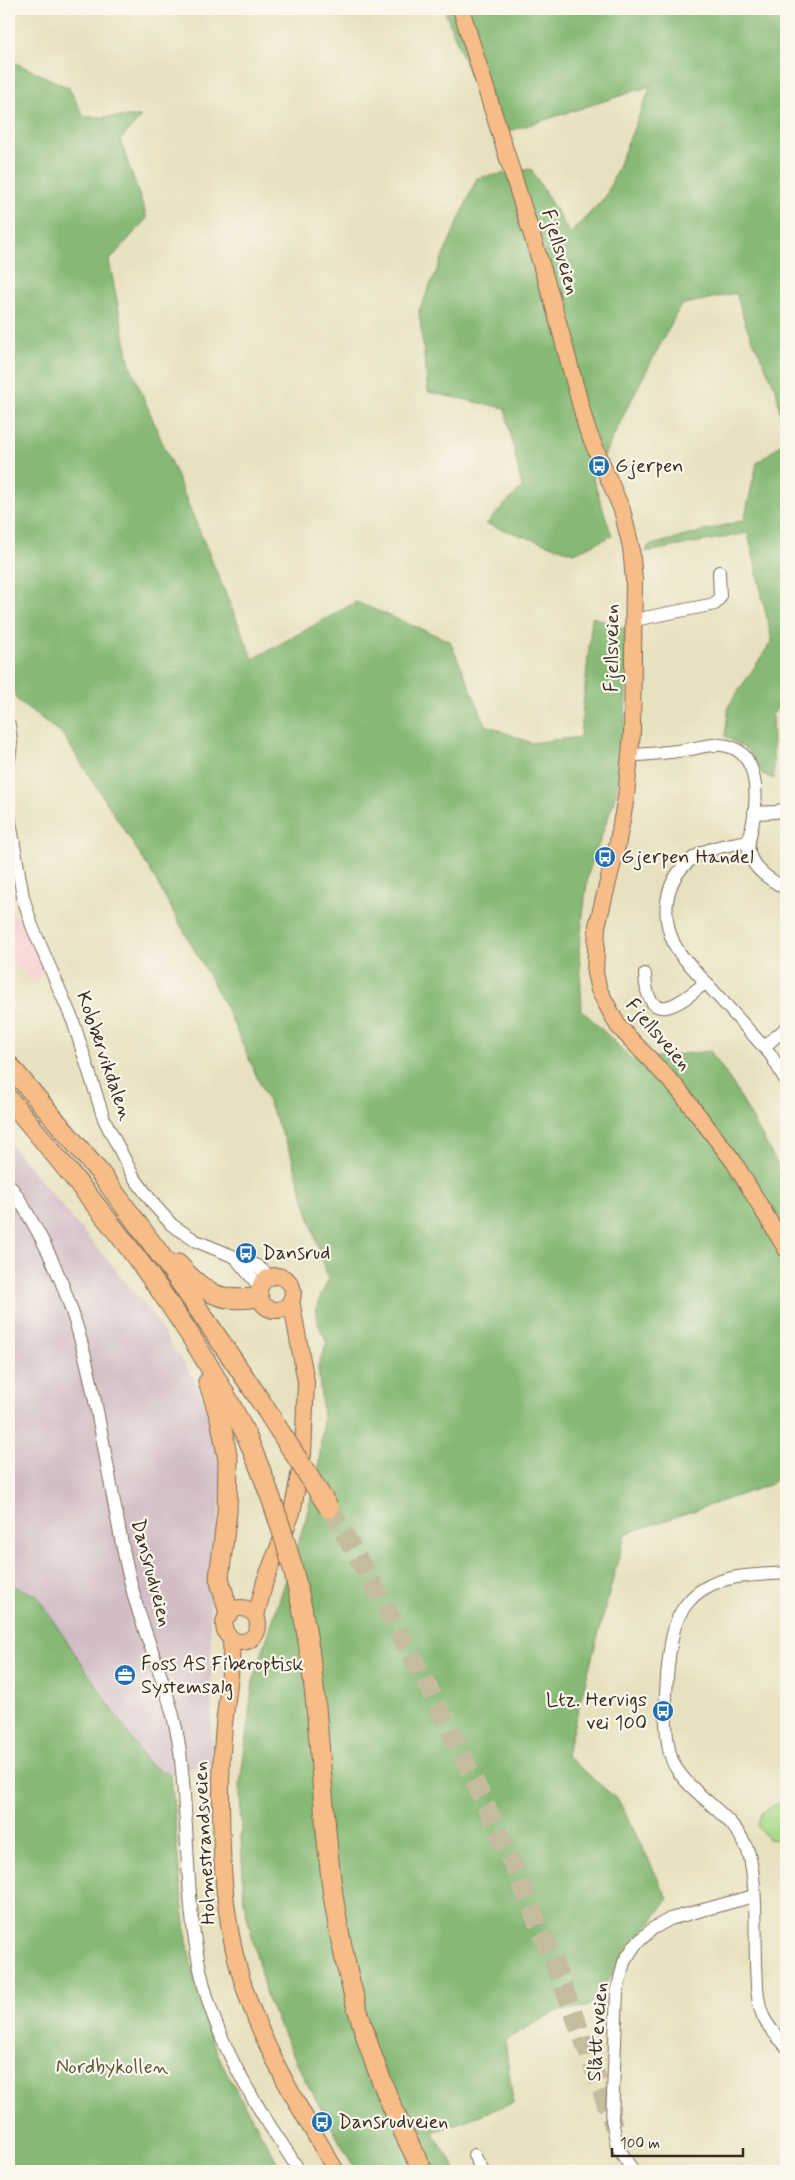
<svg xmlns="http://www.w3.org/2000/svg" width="795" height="2180" viewBox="0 0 795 2180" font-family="Mynerve,sans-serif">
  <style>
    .built { fill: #f7cfd1 }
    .industrial { fill: #d2bdc6 }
    .green { fill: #a8d987; stroke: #728252 }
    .forest { fill: #86b974; stroke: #607249 }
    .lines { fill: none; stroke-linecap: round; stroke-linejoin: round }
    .highway-tunnel { stroke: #c5bc9f; stroke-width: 19; stroke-dasharray: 19 9; stroke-linecap: butt }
    .minor-casing { stroke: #786a56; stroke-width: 14 }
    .major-casing { stroke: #786a56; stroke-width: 18 }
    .highway-casing { stroke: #786a56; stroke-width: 21 }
    .minor { stroke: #fff; stroke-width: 12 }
    .major { stroke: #f7bd88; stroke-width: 16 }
    .highway { stroke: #f7bd88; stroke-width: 19 }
    .highway-bridge-casing { stroke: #786a56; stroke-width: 21; stroke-linecap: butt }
    .highway-bridge { stroke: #f7bd88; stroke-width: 19 }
    .labels { text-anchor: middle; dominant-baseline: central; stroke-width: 4.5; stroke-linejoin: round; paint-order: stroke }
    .street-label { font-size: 20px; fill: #3b2a1e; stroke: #fbf7ec }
    .poi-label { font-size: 20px; fill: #3b2a1e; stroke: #fbf7ec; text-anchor: start }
    .park-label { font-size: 20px; fill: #565638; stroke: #fbf7ec }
  </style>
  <rect width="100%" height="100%" fill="#fbf7ec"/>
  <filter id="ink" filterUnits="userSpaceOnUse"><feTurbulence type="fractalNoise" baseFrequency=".02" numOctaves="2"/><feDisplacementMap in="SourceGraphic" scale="10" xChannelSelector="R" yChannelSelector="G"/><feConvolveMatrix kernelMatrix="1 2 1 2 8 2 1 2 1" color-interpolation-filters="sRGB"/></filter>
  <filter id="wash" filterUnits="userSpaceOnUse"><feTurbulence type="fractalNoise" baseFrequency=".0096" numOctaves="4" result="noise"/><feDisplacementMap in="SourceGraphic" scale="20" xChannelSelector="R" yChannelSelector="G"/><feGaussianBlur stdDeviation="1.12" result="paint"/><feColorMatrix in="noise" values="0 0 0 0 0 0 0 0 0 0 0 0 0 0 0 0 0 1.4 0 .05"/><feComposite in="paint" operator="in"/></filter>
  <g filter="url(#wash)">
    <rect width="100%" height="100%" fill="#e8e1bf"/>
    <!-- built -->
    <polygon class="built" points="9,863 10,907 46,969 36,983 9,962"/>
    <!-- industrial -->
    <polygon class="industrial" points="9,1143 149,1310 197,1384 215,1431 222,1480 210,1608 212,1724 211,1761 171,1775 149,1765 36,1595 9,1584"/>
    <!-- green -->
    <polygon class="green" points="786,1799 786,1836 778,1840 768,1839 758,1826 761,1813"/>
    <!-- forest -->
    <g class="forest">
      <polygon points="444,9 786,9 786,697 772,715 774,779 762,774 749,751 725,736 729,705 772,641 748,533 646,552 648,546 744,520 757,463 785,441 776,389 746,326 736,293 681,305 627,408 593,479 612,536 574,553 486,524 522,487 505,408 428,392 419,311 477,178 531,169 570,234 606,196 651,86 494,136"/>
      <path d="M 9,60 L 69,88 L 84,117 L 141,117 L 120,140 L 147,218 L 109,261 L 130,365 L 253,659 L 356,602 L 450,641 L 486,725 L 531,743 L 580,737 L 592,617 L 628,630 L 624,750 L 614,801 L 588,874 L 579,948 L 582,1010 L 633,1060 L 710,1051 L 733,1084 L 786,1180 L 786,1471 L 769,1485 L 625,1534 L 566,1755 L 619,1801 L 668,1899 L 589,2006 L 555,2012 L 505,2040 L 513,2103 L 433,2132 L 457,2171 L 356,2171 L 304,2078 L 267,1999 L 244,1903 L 241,1837 L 240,1786 L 253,1681 L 306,1518 L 319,1465 L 323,1418 L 318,1366 L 327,1342 C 313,1315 313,1309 328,1281 L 291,1154 L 226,1007 L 150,870 L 63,735 L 16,699 L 9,670 Z"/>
      <path d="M 9,1584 L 36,1595 L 149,1765 L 171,1775 C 179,1858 181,1946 207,2026 C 222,2074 259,2126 282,2171 L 9,2171 Z"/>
    </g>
  </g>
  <g filter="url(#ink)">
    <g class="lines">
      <!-- highway-tunnel -->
      <path class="highway-tunnel" d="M 329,1508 C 445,1704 542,1911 614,2127"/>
      <!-- minor casing -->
      <g class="minor-casing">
        <g id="minor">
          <polyline points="634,620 715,604 720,597 719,572"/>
          <polyline points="9,725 11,743 9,759"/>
          <path d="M 630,755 C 651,755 671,752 691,749 C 701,747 712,744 721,745 C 759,748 758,795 753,822 C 751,834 746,845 750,856 C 756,872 773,881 786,889"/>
          <polyline points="754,813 776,812 786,808"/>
          <polyline points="9,816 23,897 32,926 73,1021 104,1119 133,1176 155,1206 172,1225 196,1241 257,1266 271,1277"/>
          <path d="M 749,841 C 733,844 715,846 700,854 C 662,874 657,922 681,955 L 771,1055 L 786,1081"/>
          <path d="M 645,974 C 647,1030 681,1003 706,982"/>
          <polyline points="764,1047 786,1028"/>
          <path d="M 9,1185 C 21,1199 29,1217 39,1234 C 99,1344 102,1472 133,1592 C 147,1646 173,1695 180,1752 C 190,1830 184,1909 204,1986 C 216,2033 239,2077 265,2118 C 276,2136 289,2153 299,2171"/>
          <polyline points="238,1261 260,1287"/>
          <path d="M 786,1573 C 761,1575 727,1574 705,1588 C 692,1595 681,1609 676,1623 C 666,1652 659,1742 676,1768 C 696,1800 741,1818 750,1858 C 757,1892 755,1929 756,1964 C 757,1981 756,1999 763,2016 C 768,2028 778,2037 786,2046"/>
          <polyline points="474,2155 483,2171"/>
          <polyline points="633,2171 617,2146 612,2120 617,1991 624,1962 635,1945 652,1929 670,1919 754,1896"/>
        </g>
      </g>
      <!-- major casing -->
      <g class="major-casing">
        <g id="major">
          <polyline points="461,9 551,296 587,429 622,510 631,547 634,580 632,733 626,797 617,846 597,926 595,973 599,990 618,1026 678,1089 734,1162 786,1249"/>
          <circle cx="276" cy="1293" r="17"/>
          <circle cx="241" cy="1625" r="17"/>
          <polyline points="256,1616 265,1581 292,1513 303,1454 306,1382 291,1300"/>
          <path d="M 231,1638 C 233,1667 227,1695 224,1725 C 222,1745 221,1765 221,1785 C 221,1847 222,1910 239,1970 C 259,2042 299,2107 336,2171"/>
        </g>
      </g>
      <!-- highway casing -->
      <g class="highway-casing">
        <g id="highway">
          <polyline points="9,1065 100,1173 173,1272 254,1391"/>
          <path d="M 9,1099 C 97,1205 187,1311 247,1437"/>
          <path d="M 178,1264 C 203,1292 220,1304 259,1297"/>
          <polyline points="208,1382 220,1418 228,1460 227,1513 219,1578 229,1613"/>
          <path d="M 302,1608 C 321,1702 320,1800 333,1895 C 347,1992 377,2085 423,2171"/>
        </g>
      </g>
      <!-- minor -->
      <use href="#minor" class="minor"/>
      <!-- major -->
      <use href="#major" class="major"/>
      <!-- highway -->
      <use href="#highway" class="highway"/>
      <!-- highway-bridge casing -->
      <g class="highway-bridge-casing">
        <g id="highway-bridge">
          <polyline points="254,1391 329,1508"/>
          <path d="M 247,1437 C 271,1493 290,1549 302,1608"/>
        </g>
      </g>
      <!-- highway-bridge -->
      <use href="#highway-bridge" class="highway-bridge"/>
    </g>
  </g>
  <!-- icons -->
  <defs>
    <g id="bus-disc" transform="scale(1.125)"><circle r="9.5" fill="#1f6fb2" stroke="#fbf7ec"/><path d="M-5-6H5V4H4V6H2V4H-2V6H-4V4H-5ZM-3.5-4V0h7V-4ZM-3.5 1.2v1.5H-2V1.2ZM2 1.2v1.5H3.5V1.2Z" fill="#fff"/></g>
    <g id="office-disc" transform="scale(1.125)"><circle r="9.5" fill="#1f6fb2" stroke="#fbf7ec"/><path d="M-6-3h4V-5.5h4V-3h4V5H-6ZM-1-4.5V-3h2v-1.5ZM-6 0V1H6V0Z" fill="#fff"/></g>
  </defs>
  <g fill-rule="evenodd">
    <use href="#bus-disc" x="599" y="466"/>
    <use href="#bus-disc" x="605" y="857"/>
    <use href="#bus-disc" x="246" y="1253"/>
    <use href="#office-disc" x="125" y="1675"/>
    <use href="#bus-disc" x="663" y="1711"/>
    <use href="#bus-disc" x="322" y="2122"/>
  </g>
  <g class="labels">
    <!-- street labels -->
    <g class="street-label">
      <text transform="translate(560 252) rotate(73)">Fjellsveien</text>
      <text transform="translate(612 648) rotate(-90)">Fjellsveien</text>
      <text transform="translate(658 1035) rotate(49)">Fjellsveien</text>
      <text transform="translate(104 1056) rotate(71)">Kobbervikdalen</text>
      <text transform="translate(151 1573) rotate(75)">Dansrudveien</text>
      <text transform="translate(205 1843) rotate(-93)">Holmestrandsveien</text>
      <text transform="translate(598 2032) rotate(-86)">Slåtteveien</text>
    </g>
    <!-- poi labels -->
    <g class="poi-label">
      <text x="615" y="466">Gjerpen</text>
      <text x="621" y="857">Gjerpen Handel</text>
      <text x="262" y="1253">Dansrud</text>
      <text x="141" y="1664">Foss AS Fiberoptisk<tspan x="141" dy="23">Systemsalg</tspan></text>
      <text x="647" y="1700" text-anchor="end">Ltz. Hervigs<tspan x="647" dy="23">vei 100</tspan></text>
      <text x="338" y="2122">Dansrudveien</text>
    </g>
    <!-- park labels -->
    <g class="park-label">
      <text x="112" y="2067">Nordbykollen</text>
    </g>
  </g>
  <!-- margin -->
  <rect width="795" height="2180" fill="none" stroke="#fbf7ec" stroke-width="30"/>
  <!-- scale -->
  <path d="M612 2148v8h131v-8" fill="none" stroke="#3b2a1e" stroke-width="2.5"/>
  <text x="620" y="2148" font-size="15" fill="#3b2a1e" stroke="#fbf7ec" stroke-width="4" paint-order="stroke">100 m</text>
</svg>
